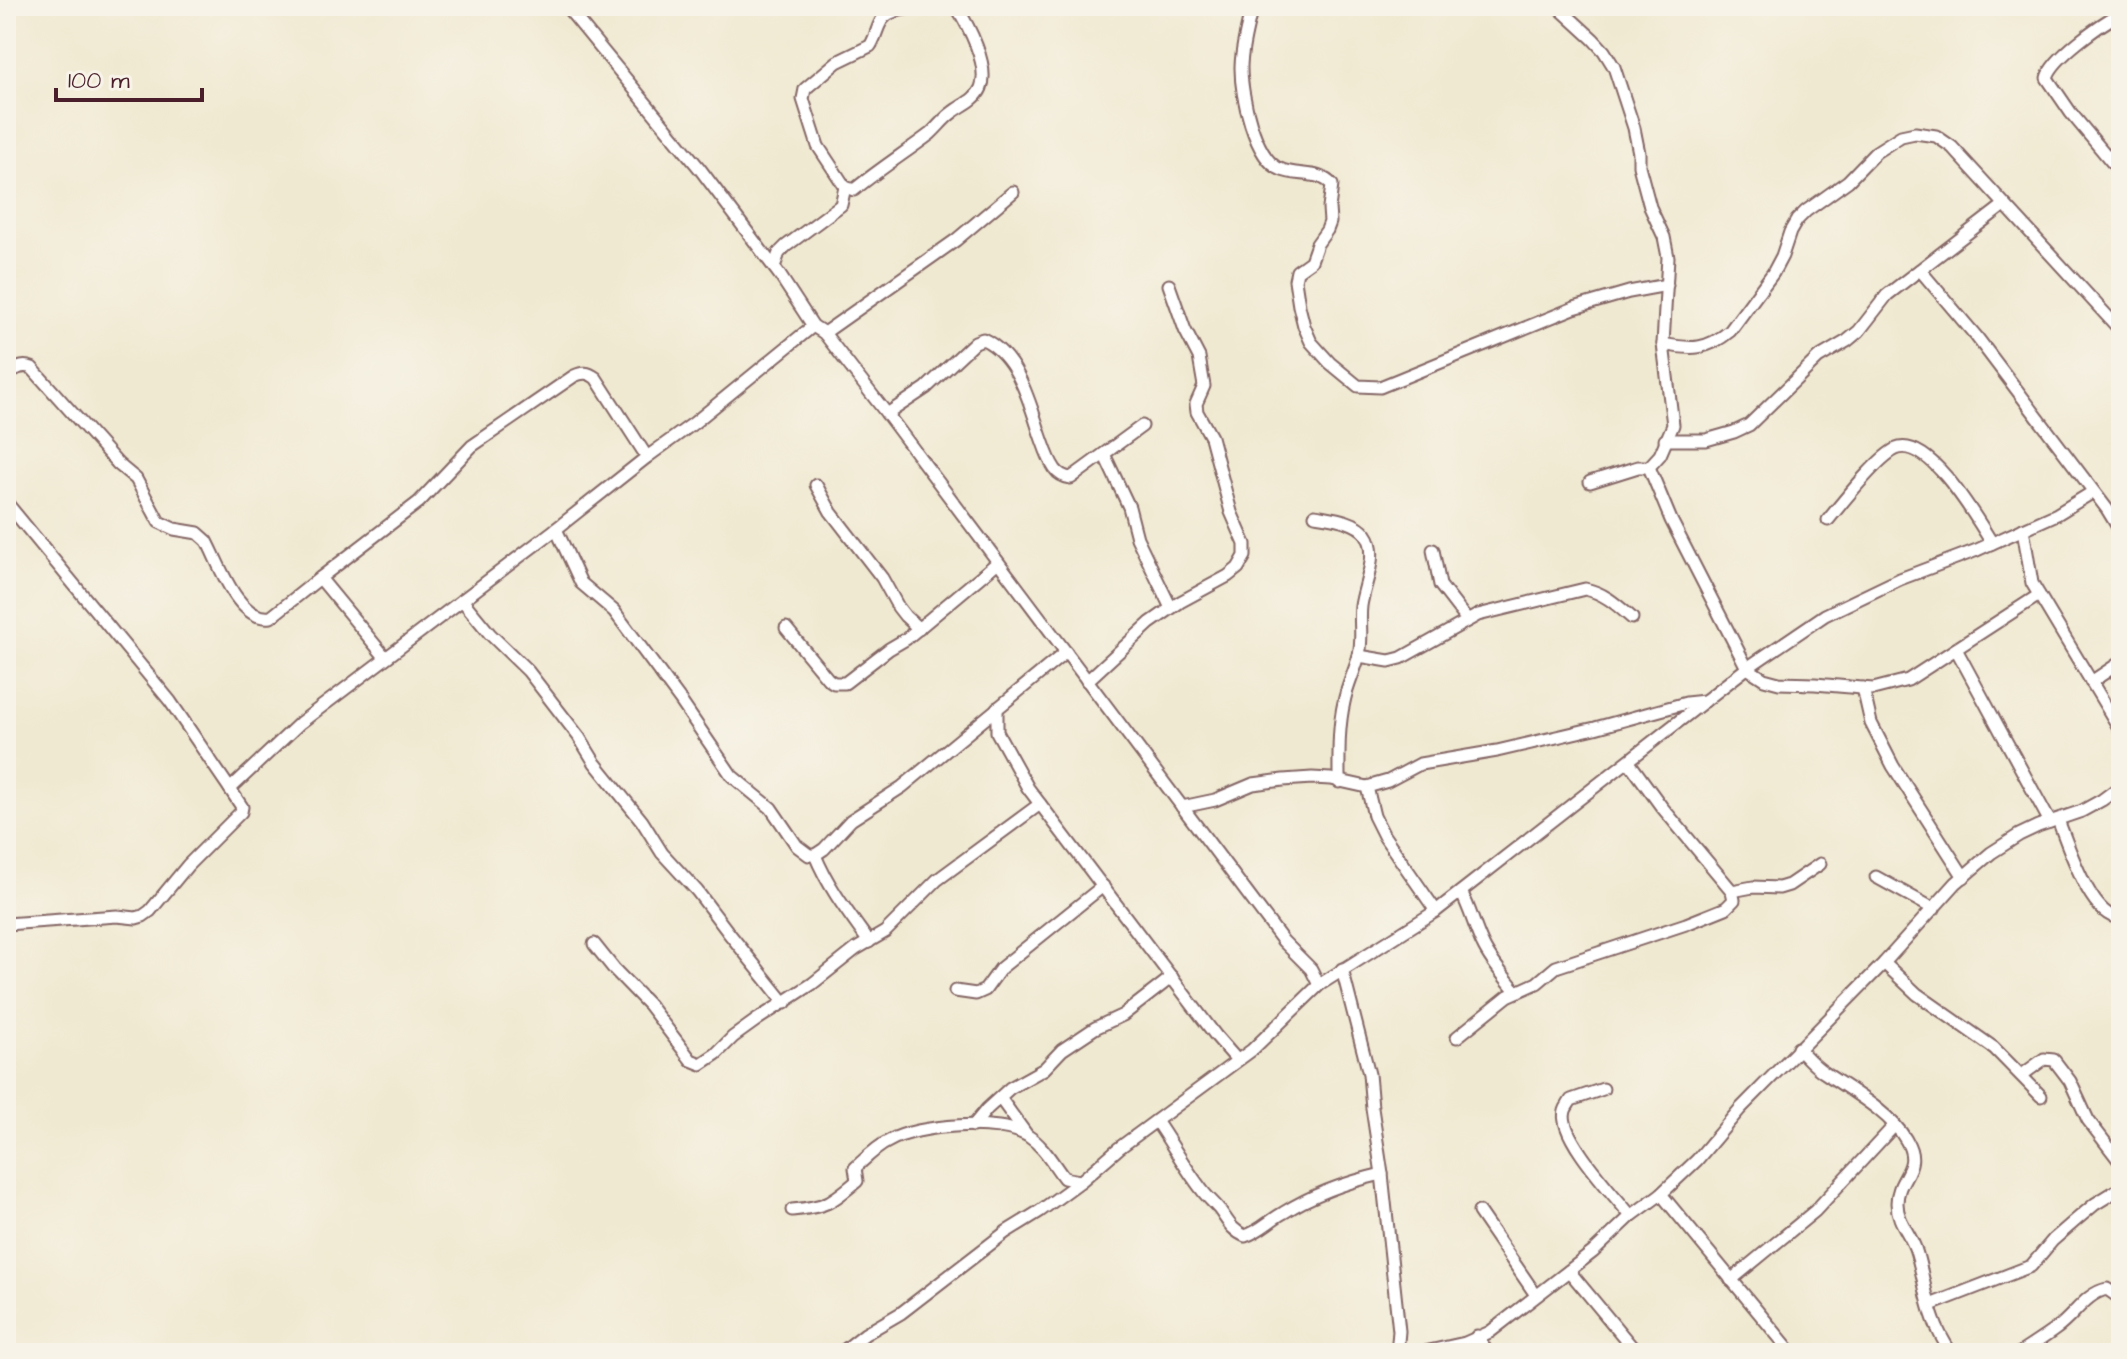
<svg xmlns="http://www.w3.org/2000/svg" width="2127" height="1359" viewBox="0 0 2127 1359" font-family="'Architects Daughter',sans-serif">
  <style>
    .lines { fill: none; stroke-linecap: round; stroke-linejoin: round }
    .street-casing { stroke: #846665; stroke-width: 15 }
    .street { stroke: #fff; stroke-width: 11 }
  </style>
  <rect width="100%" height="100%" fill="#f7f3e8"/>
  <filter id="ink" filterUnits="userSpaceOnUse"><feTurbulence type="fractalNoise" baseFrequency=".0125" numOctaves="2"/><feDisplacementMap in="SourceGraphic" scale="16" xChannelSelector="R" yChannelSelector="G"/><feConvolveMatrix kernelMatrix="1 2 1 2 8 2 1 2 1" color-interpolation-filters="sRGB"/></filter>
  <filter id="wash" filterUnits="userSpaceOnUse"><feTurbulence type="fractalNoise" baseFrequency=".006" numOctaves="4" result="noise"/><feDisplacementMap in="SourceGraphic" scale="32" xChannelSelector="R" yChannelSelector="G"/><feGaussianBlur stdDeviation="1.8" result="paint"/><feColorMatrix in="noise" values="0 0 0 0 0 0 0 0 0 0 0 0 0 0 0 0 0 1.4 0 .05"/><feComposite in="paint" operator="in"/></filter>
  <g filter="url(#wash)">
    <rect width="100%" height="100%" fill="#f0e9d1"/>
  </g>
  <g filter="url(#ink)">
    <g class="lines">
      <!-- street casing -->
      <g class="street-casing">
        <g id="street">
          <polyline points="566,6 700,169 779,274 813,326 824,333 887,414 1283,941 1311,969 1319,985"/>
          <path d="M 1252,6 C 1248,26 1241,47 1241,68 C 1241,94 1254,158 1280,169 C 1296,177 1320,170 1332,185 L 1329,208 L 1330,222 L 1327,230 L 1317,244 L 1311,261 L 1297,271 L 1295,280 L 1299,306 L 1304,326 L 1311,342 L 1330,363 L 1358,386 L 1380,387 L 1574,308 L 1629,292 L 1667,285"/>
          <polyline points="1557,6 1593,39 1604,51 1614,67 1634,128 1639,153 1639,166 1650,207 1664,237 1668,257 1663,344 1673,425 1660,455 1649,467 1638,467 1590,482"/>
          <path d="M 2121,13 C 2102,23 2052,58 2047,78 L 2071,113 L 2121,173"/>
          <path d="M 845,187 L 818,146 L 803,99 L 805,89 L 837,62 L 870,46 C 877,37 877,21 887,15 C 894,10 906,10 914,6"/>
          <path d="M 774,267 L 779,253 L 786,246 L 841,205 L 845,187 L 854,190 C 878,170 905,153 930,134 C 938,127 944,118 953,112 C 962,105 976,100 981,88 C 990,66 968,25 956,6"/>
          <polyline points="1920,270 1976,336 2107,509 2121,532"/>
          <polyline points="824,333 956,240 1013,192"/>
          <path d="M 1663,344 C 1692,350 1707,350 1730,331 L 1773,273 L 1782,256 L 1790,232 L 1797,220 L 1806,211 L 1848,181 L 1876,152 L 1901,136 L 1915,133 L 1936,136 L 1952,147 L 2121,331"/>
          <path d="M 6,376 C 15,369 21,364 32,368 L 118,464 L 136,479 L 159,522 L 174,529 L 198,533 L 207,541 C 220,565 238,622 271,617 L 320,578"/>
          <path d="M 887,414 L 926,388 L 975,342 L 983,339 C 1017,355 1029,400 1040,434 C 1044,445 1048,459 1055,469 C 1059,475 1064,477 1071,478 L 1142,426"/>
          <polyline points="1665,440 1706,440 1734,432 1749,425 1818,358 1847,341 1859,331 1887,295 2004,205"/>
          <polyline points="1104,454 1129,507 1137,538 1171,608"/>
          <polyline points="1649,467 1671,520 1747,668 1764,679 1779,683 1815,684 1873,689 1908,680 2039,595"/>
          <polyline points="816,485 831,512 882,578 898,607 905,616 919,629"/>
          <polyline points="6,502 170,701 230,789"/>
          <path d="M 1315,515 C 1330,518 1356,520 1366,534 C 1380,553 1364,584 1361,606 C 1359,622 1363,638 1359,655 C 1355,671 1347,686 1344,702 C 1338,728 1339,755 1339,782"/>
          <path d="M 1828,520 C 1842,503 1878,457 1896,449 C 1929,435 1978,521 1992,543"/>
          <polyline points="556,529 581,583 614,611 680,700 732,776 771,808 797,846 809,855 815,855 824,849 851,820 902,787 1066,652"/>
          <polyline points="2023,529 2032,583 2121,731"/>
          <polyline points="1433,550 1440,585 1467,620"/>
          <polyline points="462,600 490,634 528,671 579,737 595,763 642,821 662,853 697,891 728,932 785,1003"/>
          <polyline points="786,628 828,679 834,683 845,683 889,649 906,639 998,562"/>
          <polyline points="1956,649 2050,822"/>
          <path d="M 1359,656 L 1389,661 L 1401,658 L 1478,615 L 1585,589 C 1605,593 1618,606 1632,618"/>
          <path d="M 385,657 L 320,578 L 419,502 L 472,446 L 574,376 C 583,372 588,372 596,378 L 647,457"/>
          <polyline points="1087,681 1150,623 1180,602 1228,576 1238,568 1245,556 1245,544 1231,512 1211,437 1197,412 1196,404 1204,386 1199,357 1185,330 1169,285"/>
          <polyline points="2091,682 2121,662"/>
          <polyline points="1863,688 1871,723 1893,766 1964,877"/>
          <polyline points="997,708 997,732 1028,788 1216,1036 1237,1060"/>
          <polyline points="1367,787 1374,816 1384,836 1436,911"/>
          <polyline points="1182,807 1215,800 1253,784 1283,780 1312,778 1331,779 1367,787 1388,781 1420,764 1497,751 1595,728 1686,703 1705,701"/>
          <path d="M 2058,820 C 2067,842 2092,922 2121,917"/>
          <path d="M 815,855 C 828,887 849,914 869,942"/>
          <polyline points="1876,877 1934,909"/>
          <polyline points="1732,891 1753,887 1779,888 1789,885 1820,864"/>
          <path d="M 1461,892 C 1471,910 1474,927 1483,945 C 1491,962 1504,976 1516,991"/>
          <polyline points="6,924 117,916 136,918 143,916 150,911 188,865 241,812 242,807 230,789 300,723 556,529 647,457 694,423 813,326"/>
          <polyline points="594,944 614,969 649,1005 691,1060 701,1064 716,1054 733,1037 758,1019 812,984 856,949 885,932 937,880 1040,804"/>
          <polyline points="1884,963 1917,994 1994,1048 2041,1096"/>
          <polyline points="1342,969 1369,1074 1372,1108 1382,1174 1399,1331 1397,1353"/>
          <polyline points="955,991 976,994 985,990 1001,968 1103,886"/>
          <polyline points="1457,1037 1508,996 1537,983 1556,967 1686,924 1726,908 1734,900 1732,891 1661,806 1629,762"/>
          <path d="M 1798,1048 C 1806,1057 1815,1067 1825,1073 C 1850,1090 1891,1113 1906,1140 C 1923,1169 1897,1176 1897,1203 C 1897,1221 1909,1232 1915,1248 C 1923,1271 1925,1297 1934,1320 C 1938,1332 1944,1342 1951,1353"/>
          <polyline points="2022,1075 2044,1059 2054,1060 2070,1081 2088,1120 2121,1163"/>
          <path d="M 1603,1089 L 1571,1100 C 1569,1104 1566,1107 1565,1111 C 1557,1135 1615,1196 1631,1216"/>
          <polyline points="1000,1098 1026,1134"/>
          <path d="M 1156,1121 C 1172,1144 1185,1168 1202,1190 C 1207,1197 1214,1203 1219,1209 C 1228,1221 1231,1230 1245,1236 C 1259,1232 1270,1220 1283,1213 C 1313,1194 1347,1182 1382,1174"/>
          <polyline points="973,1126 987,1109 1010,1088 1044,1069 1062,1050 1095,1028 1123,1015 1172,977"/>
          <polyline points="1661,1194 1792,1353"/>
          <path d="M 792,1210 C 826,1207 831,1203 857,1181 L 855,1168 C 865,1159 876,1147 889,1141 C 916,1125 1001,1118 1028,1136 C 1044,1146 1053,1164 1064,1178 L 1080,1181"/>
          <polyline points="1479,1212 1536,1295"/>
          <polyline points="1569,1271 1637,1353"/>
          <polyline points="1731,1280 1815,1211 1894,1126"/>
          <polyline points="1930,1305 2031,1266 2053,1240 2076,1220 2095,1204 2121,1188"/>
          <polyline points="1477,1336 1488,1353"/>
          <polyline points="841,1353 865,1334 901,1313 1006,1232 1040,1211 1081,1181 1119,1148 1252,1050 1319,985 1436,911 1747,668 1825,615 1900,579 1977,550 2057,514 2093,492"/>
          <polyline points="1275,1353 1280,1353"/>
          <polyline points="1420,1353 1465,1343 1490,1332 1593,1252 1631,1216 1661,1194 1697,1160 1740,1109 1884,963 1956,883 1991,853 2019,835 2038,826 2082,811 2102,800 2121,786"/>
          <path d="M 2020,1353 C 2032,1345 2045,1337 2057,1328 C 2074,1316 2086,1293 2107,1289 L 2121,1299"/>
        </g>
      </g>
      <!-- street -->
      <use href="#street" class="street"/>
    </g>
  </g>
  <!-- margin -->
  <rect width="2127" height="1359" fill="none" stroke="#f7f3e8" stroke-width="32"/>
  <!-- scale -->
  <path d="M56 88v12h146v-12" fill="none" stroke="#4a1f2b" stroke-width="4"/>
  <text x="68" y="88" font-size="24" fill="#4a1f2b" stroke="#f7f3e8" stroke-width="6" paint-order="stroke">100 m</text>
</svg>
